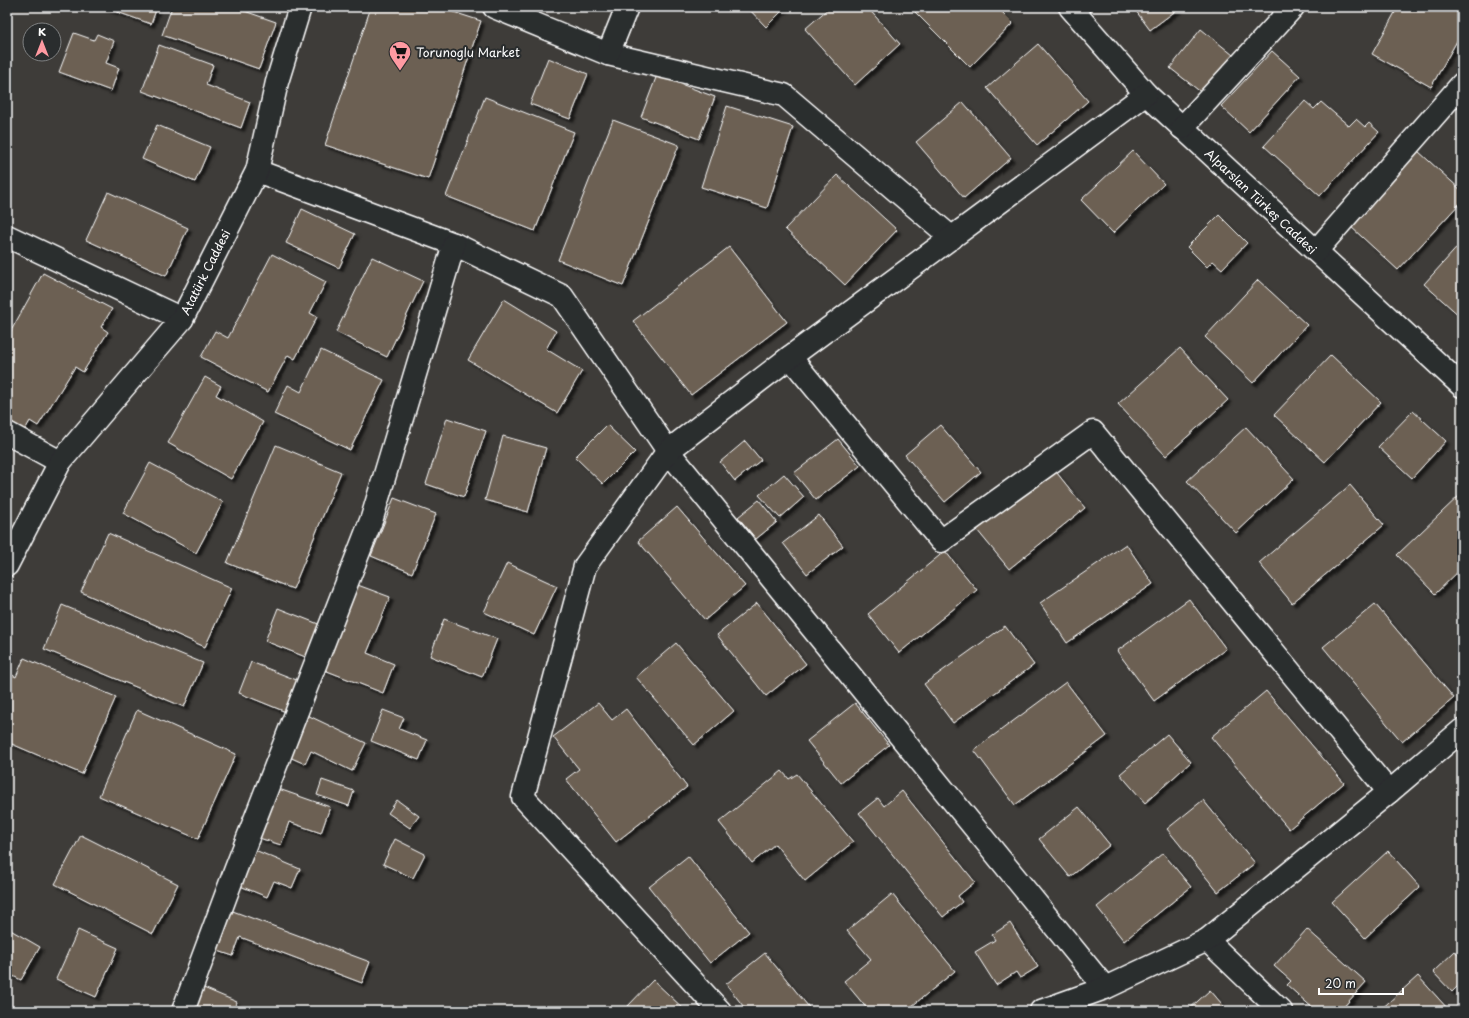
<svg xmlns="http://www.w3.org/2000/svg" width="1469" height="1018" viewBox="0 0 1469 1018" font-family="'Playpen Sans',sans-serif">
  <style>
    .building { fill: #6c6053; stroke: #fff; filter: url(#shadow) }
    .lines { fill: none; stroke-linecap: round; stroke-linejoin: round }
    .minor-casing { stroke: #fff; stroke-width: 25 }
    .tertiary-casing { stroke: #fff; stroke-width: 25 }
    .minor { stroke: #2a2d2e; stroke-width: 22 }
    .tertiary { stroke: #2a2d2e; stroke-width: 22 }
    .labels { text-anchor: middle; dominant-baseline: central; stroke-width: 4; stroke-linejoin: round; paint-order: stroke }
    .poi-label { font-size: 12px; fill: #fff; stroke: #2a2d2e; text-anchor: start }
    .street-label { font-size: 12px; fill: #fff; stroke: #2a2d2e }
  </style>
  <defs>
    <filter id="shadow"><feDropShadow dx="3.5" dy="3.5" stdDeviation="1" flood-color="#0009"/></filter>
  </defs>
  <rect width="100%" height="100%" fill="#3e3c39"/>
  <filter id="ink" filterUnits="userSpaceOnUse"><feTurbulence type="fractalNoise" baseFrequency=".025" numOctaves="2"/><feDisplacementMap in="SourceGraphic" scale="8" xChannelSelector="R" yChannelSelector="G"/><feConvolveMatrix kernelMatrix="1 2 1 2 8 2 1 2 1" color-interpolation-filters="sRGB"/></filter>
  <g filter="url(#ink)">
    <!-- building -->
    <g class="building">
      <polygon points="103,7 157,7 151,24"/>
      <polygon points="172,7 233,7 276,22 259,69 162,35"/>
      <polygon points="371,7 438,7 481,21 428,179 325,145"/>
      <polygon points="747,7 786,7 766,27"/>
      <polygon points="830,7 867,7 900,44 855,85 805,29"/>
      <polygon points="918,7 997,7 1013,23 970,67 914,11"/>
      <polygon points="1133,7 1181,7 1150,30"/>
      <polygon points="1398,7 1462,7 1462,32 1431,87 1372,54"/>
      <polygon points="1201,29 1233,55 1202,93 1170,68"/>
      <polygon points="74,33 94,40 97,34 114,41 106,63 119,68 111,91 59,72"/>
      <polygon points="1038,44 1088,101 1037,145 987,88"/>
      <polygon points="159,45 213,65 206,85 250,102 241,128 142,91"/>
      <polygon points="1272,51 1300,76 1249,132 1221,106"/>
      <polygon points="548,58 588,74 570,119 530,104"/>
      <polygon points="657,75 715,97 699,139 641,117"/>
      <polygon points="485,97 574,132 535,231 446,196"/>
      <polygon points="1305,101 1314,109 1321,102 1349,126 1356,119 1365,127 1369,123 1379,132 1320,196 1264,146"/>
      <polygon points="963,102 1011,158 964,198 916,142"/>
      <polygon points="727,106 793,127 767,208 701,187"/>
      <polygon points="613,120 679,145 623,286 558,260"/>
      <polygon points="157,125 210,147 195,182 142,159"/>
      <polygon points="1133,151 1164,184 1113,233 1081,200"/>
      <polygon points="1418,151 1462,191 1462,201 1398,270 1350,226"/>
      <polygon points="837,175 897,230 845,285 785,229"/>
      <polygon points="108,192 188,228 166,276 86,240"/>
      <polygon points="302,209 355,234 339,268 286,243"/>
      <polygon points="1219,215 1247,243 1222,269 1213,261 1207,267 1187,247"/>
      <polygon points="1462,242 1462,318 1424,284"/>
      <polygon points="729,247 787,322 691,395 633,321"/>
      <polygon points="272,254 326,282 310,313 317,317 295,359 288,355 268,392 201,357 215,331 228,338"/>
      <polygon points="372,257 423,281 387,357 336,332"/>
      <polygon points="43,273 112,309 101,327 108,332 83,372 75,367 38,426 30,421 21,437 7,429 7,338"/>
      <polygon points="1258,280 1307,325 1253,383 1205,337"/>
      <polygon points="504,299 556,331 546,349 582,371 557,413 468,360"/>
      <polygon points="1180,348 1228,400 1166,456 1118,404"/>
      <polygon points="321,350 384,380 350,450 274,414 288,385 301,392"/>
      <polygon points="1331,355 1381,402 1325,462 1274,415"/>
      <polygon points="205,377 221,386 216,395 263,422 231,479 168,443"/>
      <polygon points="1413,411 1446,441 1412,478 1378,447"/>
      <polygon points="447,418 486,431 464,497 426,484"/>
      <polygon points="607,425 635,452 603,484 575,457"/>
      <polygon points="940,425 981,472 945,502 905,455"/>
      <polygon points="1246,427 1294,479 1236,533 1187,481"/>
      <polygon points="503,436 546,448 528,512 485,500"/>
      <polygon points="838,439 860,466 816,500 794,473"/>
      <polygon points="745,441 761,460 735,481 720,462"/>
      <polygon points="276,445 341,472 293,589 227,563"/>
      <polygon points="150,463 223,502 196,553 123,513"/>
      <polygon points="1053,468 1085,508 1009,569 977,530"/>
      <polygon points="784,474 804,497 780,518 759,495"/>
      <polygon points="1350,485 1384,525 1292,603 1259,563"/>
      <polygon points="1462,493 1462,568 1435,594 1397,555"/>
      <polygon points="394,498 436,514 412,573 371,556"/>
      <polygon points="759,500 777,522 756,539 738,517"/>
      <polygon points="677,507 745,586 705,620 638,541"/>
      <polygon points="819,515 843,546 807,574 783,543"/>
      <polygon points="108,533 232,588 205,647 81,592"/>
      <polygon points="1126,544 1153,584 1067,643 1040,603"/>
      <polygon points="945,551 977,590 899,653 868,614"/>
      <polygon points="507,563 557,586 534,635 484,612"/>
      <polygon points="355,584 390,597 367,653 394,664 383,693 322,669"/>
      <polygon points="1189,599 1226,649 1154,701 1117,651"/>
      <polygon points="757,603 806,664 766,696 717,635"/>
      <polygon points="1375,604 1454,698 1402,742 1323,647"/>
      <polygon points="62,605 203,663 184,707 44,649"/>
      <polygon points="278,608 321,625 308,658 265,641"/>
      <polygon points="1462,609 1462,620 1456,614"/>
      <polygon points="444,619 497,639 482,677 430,656"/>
      <polygon points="1005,626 1034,665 953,723 924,684"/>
      <polygon points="676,643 734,711 694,745 636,677"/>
      <polygon points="24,658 116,697 82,774 7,742 7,677 8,673 16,677"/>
      <polygon points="251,662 299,681 286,712 239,693"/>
      <polygon points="1066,682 1107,736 1015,805 974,750"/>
      <polygon points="1266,691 1344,783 1289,829 1211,737"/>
      <polygon points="598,703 612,720 626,709 687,787 616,842 566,779 579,769 553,737"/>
      <polygon points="855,703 889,745 841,783 807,741"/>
      <polygon points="137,710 236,754 198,839 99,796"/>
      <polygon points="383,710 404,718 399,729 427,740 419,760 371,741"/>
      <polygon points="305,714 366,743 352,771 311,751 305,764 285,755"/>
      <polygon points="1167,734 1191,762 1145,803 1120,774"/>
      <polygon points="782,771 789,779 797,774 853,842 805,881 775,844 752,863 719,822"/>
      <polygon points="322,780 354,791 349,806 317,795"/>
      <polygon points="276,788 330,807 321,833 289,822 281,845 259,838"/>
      <polygon points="902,791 975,882 958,896 962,902 943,917 859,813 878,798 884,806"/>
      <polygon points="397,800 419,816 410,828 388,813"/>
      <polygon points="1203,800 1255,863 1218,892 1167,829"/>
      <polygon points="1079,807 1110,845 1070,877 1039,839"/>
      <polygon points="81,835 178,884 153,934 55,884"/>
      <polygon points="395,839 425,854 413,878 383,864"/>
      <polygon points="255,850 300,869 292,888 274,881 267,897 240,886"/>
      <polygon points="1388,851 1420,887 1365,938 1332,902"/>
      <polygon points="1163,853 1191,887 1124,941 1097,907"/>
      <polygon points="688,856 749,932 710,963 649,887"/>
      <polygon points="892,894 955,971 906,1011 869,1011 844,981 871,959 847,931"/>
      <polygon points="230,910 370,962 362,983 240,937 233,956 215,950"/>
      <polygon points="1010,923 1038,967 1020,978 1016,972 996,985 975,952 995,940 992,935"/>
      <polygon points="7,928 40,947 21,980 7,973"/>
      <polygon points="1307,929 1366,982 1340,1011 1324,1011 1321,1009 1319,1011 1316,1011 1287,985 1291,981 1274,966"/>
      <polygon points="78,930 118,948 96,997 56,979"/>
      <polygon points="1455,951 1462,959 1462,982 1452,992 1433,972"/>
      <polygon points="765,953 812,1011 747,1011 726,984"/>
      <polygon points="1418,976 1448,1009 1446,1011 1379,1011"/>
      <polygon points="653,980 686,1011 632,1011 627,1007"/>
      <polygon points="199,986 237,1002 233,1011 194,1011"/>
      <polygon points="1210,990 1228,1011 1187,1011"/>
    </g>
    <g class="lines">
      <!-- minor casing -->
      <g class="minor-casing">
        <g id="minor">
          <polyline points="494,7 608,54 784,95 952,238"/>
          <polyline points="1070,7 1146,94 1462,386"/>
          <polyline points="608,54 627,7"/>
          <polyline points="1182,128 1293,7"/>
          <polyline points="257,171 454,244 562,296 668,451 1105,988"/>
          <polyline points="7,236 182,319"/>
          <polyline points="1316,251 1462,84"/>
          <polyline points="790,357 941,541 1093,432 1389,792"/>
          <polyline points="7,433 60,462"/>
          <polyline points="1207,940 1281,1011"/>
          <polyline points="183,1011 235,871 372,518 454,244"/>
          <polyline points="720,1011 523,797 585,566 668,451 790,357 1146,94"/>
          <polyline points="1041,1011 1105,988 1207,940 1389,792 1462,730"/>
        </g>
      </g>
      <!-- tertiary casing -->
      <g class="tertiary-casing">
        <polyline id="tertiary" points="7,565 60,462 182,319 257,171 277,82 300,7"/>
      </g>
      <!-- minor -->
      <use href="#minor" class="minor"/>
      <!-- tertiary -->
      <use href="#tertiary" class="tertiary"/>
    </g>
  </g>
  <!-- icons -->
  <defs>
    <g id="supermarket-pin" transform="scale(1.15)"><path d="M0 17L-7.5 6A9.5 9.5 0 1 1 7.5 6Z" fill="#ff9aa2" stroke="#2a2d2e"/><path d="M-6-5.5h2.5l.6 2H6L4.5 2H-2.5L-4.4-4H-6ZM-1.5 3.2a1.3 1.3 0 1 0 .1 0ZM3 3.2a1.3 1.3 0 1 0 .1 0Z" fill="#111"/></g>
  </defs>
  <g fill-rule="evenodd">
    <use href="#supermarket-pin" x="400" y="52"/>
  </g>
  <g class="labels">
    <!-- poi labels -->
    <g class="poi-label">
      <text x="416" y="52">Torunoglu Market</text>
    </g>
    <!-- street labels -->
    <g class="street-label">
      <text transform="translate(1261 201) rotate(43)">Alparslan Türkeş Caddesi</text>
      <text transform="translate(205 272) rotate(-63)">Atatürk Caddesi</text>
    </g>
  </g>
  <!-- margin -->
  <rect width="1469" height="1018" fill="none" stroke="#2a2d2e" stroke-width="24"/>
  <rect x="12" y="12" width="1445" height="994" fill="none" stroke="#fff" stroke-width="1.5" filter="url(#ink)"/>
  <!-- north arrow -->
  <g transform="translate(42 42)"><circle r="19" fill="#2a2d2e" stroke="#7f8182"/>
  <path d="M0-3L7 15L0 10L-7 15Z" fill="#ff9aa2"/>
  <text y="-6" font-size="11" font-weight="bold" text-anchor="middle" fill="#ffffff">K</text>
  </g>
  <!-- scale -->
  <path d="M1319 988v6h84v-6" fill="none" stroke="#ffffff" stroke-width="2"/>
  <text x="1325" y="988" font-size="12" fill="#ffffff" stroke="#2a2d2e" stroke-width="3" paint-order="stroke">20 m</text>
</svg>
